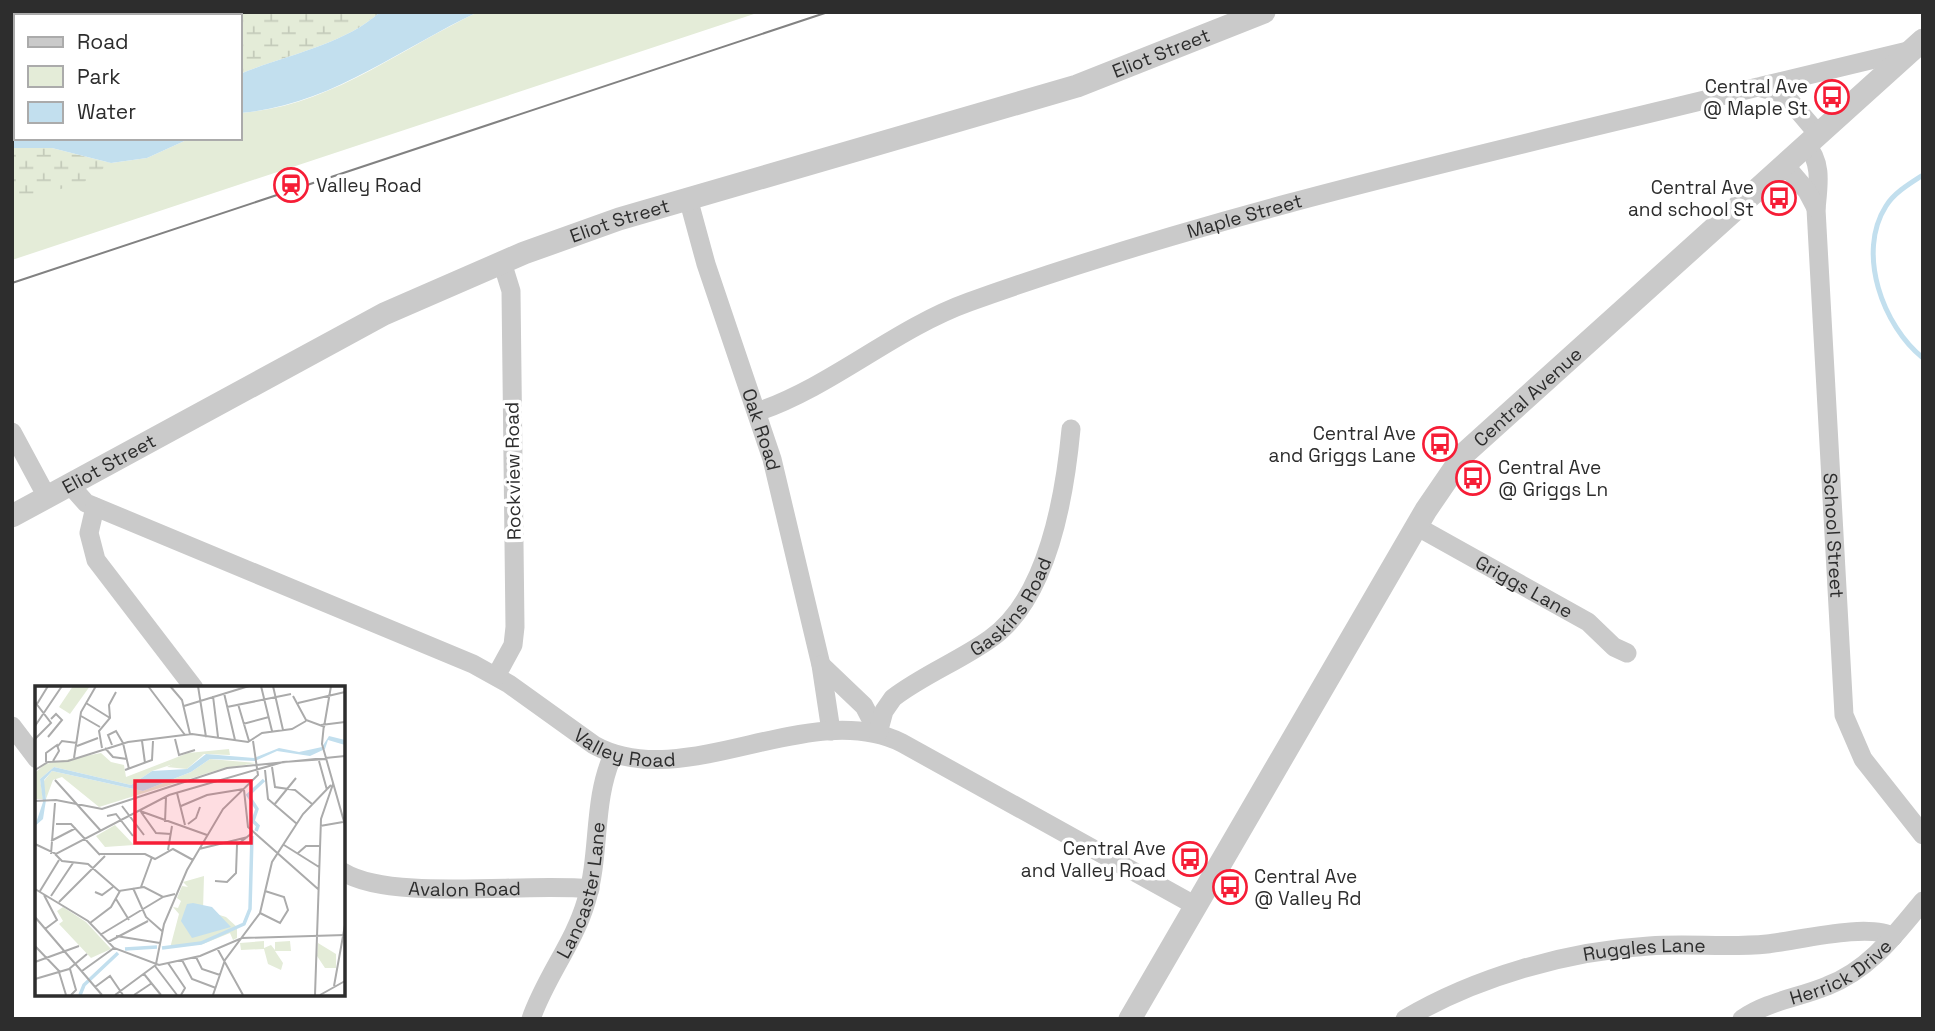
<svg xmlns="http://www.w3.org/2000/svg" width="1935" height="1031" viewBox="0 0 1935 1031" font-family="'Space Grotesk',sans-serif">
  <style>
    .green { fill: #e4ecd8 }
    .wetland { fill: url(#wetland-marsh) }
    .water { fill: #c2dfee }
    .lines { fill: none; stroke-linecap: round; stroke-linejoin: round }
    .stream { stroke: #c2dfee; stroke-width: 5 }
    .minor { stroke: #cacaca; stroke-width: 19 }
    .tertiary { stroke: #cacaca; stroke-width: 23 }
    .tram { stroke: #828282; stroke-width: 2 }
    .labels { text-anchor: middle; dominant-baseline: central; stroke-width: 7; stroke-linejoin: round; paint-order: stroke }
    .street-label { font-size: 19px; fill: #2d2d2d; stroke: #fff }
    .poi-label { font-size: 19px; fill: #2d2d2d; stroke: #fff; text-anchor: end }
    .inset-river { fill: none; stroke: #c2dfee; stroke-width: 3.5 }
    .inset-road { fill: none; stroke: #ababab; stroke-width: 2 }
    .view { fill: #f61d36; fill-opacity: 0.15; stroke: #f61d36; stroke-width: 3.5 }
    .inset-edge { fill: none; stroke: #2d2d2d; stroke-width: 3.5 }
  </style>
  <defs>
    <pattern id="wetland-marsh" width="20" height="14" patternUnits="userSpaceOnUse" patternTransform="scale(1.75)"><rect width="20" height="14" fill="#e4ecd8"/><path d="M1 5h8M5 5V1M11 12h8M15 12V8" fill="none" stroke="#c4cbba"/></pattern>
  </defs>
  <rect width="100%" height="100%" fill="#fff"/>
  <!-- green -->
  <path class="green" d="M 478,12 L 760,12 L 12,260 L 12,148 L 111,163 L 147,158 L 191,138 L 240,138 L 240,113 C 329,107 400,49 478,12 Z"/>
  <!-- wetland -->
  <g class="wetland">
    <path d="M 110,12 L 380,12 C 344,45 285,55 240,74 L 240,16 L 107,16 Z"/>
    <polygon points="12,148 52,148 111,163 83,183 12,202"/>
  </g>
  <!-- water -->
  <g class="water">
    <path d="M 380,12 L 478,12 C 399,49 329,106 240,113 L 240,74 C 285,55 344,45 380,12 Z"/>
    <polygon points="16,45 16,138 191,138 147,158 111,163 52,148 12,148 12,46"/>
  </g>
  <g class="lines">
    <!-- stream -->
    <path class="stream" d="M 1923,175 C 1909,184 1894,193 1886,206 C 1856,253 1883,326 1923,358"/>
    <!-- minor -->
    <g class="minor">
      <polyline points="1762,86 1912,50"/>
      <path id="s1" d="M 1806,145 C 1823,162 1818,187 1816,209 L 1844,715 L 1863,759 L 1923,835"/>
      <polyline points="1784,164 1807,191 1816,208"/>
      <path id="s2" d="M 688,198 L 706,264 L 772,459 L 821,665 L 831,731"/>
      <path id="s3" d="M 757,412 C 833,386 894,329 969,302 C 1225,210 1494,152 1758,87 L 1784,94 L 1818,134"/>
      <polyline points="12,432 47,497"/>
      <path id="s4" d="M 70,485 L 86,503 L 473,664 L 509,684 L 594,745 C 684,795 809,697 902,743 L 1196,906"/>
      <polyline points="95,507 89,533 96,560 194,688"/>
      <path id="s5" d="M 1416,526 L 1588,622 L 1614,647 L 1627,653"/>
      <polyline points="821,665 864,706 878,733"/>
      <polyline points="496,676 513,645 515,627 511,291 502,262"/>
      <polyline points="12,726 37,759"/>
      <path id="s6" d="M 878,733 L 884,711 L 893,698 C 923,675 959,661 990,639 C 1048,599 1065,494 1071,429"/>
      <path id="s7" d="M 343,872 C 392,902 527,882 590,889"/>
      <path id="s8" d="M 531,1019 C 545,978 574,943 586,902 C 601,853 592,801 613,755"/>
      <path id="s9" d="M 1405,1019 C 1476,977 1567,951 1649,946 C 1688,943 1728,948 1767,944 C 1796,941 1870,922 1893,937"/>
      <path id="s10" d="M 1742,1019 C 1768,1001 1798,998 1827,986 C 1869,970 1895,935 1923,901"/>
    </g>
    <!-- tertiary -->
    <g class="tertiary">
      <path id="s11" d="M 12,516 L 384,314 L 524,253 L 619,219 L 1077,86 L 1264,12"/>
      <path id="s12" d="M 1130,1019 L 1426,510 L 1465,453 L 1923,40"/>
    </g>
    <!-- tram -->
    <polyline class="tram" points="12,283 828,12"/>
  </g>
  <!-- icons -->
  <defs>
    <g id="bus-ring" transform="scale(1.75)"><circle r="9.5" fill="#fff" stroke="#f61d36" stroke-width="1.5"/><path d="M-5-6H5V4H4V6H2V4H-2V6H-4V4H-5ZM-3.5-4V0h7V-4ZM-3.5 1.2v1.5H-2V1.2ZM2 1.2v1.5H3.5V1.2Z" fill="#f61d36"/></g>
    <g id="station-ring" transform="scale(1.75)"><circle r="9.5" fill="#fff" stroke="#f61d36" stroke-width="1.5"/><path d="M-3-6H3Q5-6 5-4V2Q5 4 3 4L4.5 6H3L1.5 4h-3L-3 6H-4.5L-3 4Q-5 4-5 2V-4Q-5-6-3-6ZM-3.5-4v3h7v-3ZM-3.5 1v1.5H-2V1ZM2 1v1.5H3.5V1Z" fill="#f61d36"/></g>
  </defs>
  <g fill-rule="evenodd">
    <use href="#bus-ring" x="1832" y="97"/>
    <use href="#station-ring" x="291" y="185"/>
    <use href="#bus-ring" x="1779" y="198"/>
    <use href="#bus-ring" x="1440" y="444"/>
    <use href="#bus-ring" x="1473" y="478"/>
    <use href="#bus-ring" x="1190" y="859"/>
    <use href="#bus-ring" x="1230" y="887"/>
  </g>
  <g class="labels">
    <!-- street labels -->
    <g class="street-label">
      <text stroke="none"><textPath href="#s11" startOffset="1244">Eliot Street</textPath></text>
      <text stroke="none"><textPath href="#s3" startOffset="528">Maple Street</textPath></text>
      <text stroke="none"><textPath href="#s11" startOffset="677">Eliot Street</textPath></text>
      <text stroke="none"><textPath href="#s12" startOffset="742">Central Avenue</textPath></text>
      <text stroke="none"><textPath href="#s2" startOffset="243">Oak Road</textPath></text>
      <text stroke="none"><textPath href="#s11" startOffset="110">Eliot Street</textPath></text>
      <text transform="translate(513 471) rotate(-91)">Rockview Road</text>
      <text stroke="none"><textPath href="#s1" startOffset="394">School Street</textPath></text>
      <text stroke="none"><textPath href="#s5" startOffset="124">Griggs Lane</textPath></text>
      <text stroke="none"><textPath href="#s6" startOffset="191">Gaskins Road</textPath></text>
      <text stroke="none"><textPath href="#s4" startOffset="620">Valley Road</textPath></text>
      <text stroke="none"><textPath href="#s7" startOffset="124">Avalon Road</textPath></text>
      <text stroke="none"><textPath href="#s8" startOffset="140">Lancaster Lane</textPath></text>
      <text stroke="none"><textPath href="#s9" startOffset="252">Ruggles Lane</textPath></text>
      <text stroke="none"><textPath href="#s10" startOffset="110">Herrick Drive</textPath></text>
    </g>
    <!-- poi labels -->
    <g class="poi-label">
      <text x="1808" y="86">Central Ave<tspan x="1808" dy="22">@ Maple St</tspan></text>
      <text x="316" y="185" text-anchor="start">Valley Road</text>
      <text x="1754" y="187">Central Ave<tspan x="1754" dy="22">and school St</tspan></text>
      <text x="1416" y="433">Central Ave<tspan x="1416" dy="22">and Griggs Lane</tspan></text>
      <text x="1498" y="467" text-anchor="start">Central Ave<tspan x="1498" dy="22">@ Griggs Ln</tspan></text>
      <text x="1166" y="848">Central Ave<tspan x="1166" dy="22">and Valley Road</tspan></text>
      <text x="1254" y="876" text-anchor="start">Central Ave<tspan x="1254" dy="22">@ Valley Rd</tspan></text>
    </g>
  </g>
  <!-- overview -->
  <g transform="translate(35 686)">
    <rect width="310" height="310" fill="#fff"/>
    <path d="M 194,63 L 195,69 L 169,68 L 117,85 L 96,99 L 19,81 L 5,93 L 8,113 L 0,113 L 0,87 L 10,78 L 66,67 L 76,76 L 89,79 L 91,91 L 153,67 ZM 175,73 L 221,77 L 186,83 L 64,121 L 27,91 L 18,94 L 11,113 L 8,96 L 17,85 L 108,105 L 156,86 ZM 80,139 L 99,159 L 70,161 L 61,150 ZM 169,190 L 168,224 L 191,231 L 202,241 L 202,252 L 198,254 L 195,247 L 168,258 L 135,262 L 144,228 L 138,221 L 143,222 L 146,215 L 142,212 L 147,200 L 153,201 L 148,196 ZM 28,221 L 51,236 L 76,263 L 56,272 L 24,238 L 28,235 L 22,225 ZM 229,255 L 229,262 L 236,259 L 240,264 L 240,256 L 255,255 L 256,265 L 240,265 L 248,277 L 246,284 L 233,278 L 229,263 L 206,264 L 205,257 ZM 283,257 L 301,268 L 301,282 L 290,282 L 282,270 Z" fill="#e4ecd8"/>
    <path d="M 38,0 L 55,0 L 35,28 L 24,21 Z" fill="#e4ecd8"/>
    <path d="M 169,68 L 152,83 L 132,81 L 146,73 Z" fill="#e4ecd8"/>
    <path d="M 294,50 L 310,54 L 310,59 L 293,54 L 290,63 L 275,70 L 242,65 L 220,75 L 175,73 L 156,86 L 108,105 L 17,85 L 9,94 L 11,114 L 8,133 L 0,140 L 8,116 L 5,93 L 19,81 L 96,99 L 117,85 L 152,83 L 171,68 L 219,72 L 244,62 L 264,66 L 287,61 ZM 158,217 L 177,221 L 196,241 L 157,252 L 146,235 L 152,218 Z" fill="#c2dfee"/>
    <path class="inset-river" d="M 221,145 L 223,140 L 218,135 L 222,123 L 213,109 L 229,94M 127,262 L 166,257 L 209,238 L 215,223 L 217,150M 90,263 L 122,261M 45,309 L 49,299 L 83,267"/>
    <path class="inset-road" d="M 113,0 L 150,49M 135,0 L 147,14 L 155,48M 163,0 L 171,51M 226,0 L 237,45M 238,0 L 248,44M 189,7 L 200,54M 178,10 L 183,51M 258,10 L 271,34 L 290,41M 0,16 L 16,37 L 0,53M 51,17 L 75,32M 263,17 L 310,6M 2,18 L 13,0M 203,18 L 214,55M 149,20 L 214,0M 192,21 L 256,8M 46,30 L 65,41M 208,38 L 234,31M 289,38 L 287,58 L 310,139M 286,39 L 310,36M 0,40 L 27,0M 289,41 L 296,0M 13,51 L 27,34 L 21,28 L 16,33M 140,53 L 144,69 L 160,64M 107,55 L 110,77M 88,57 L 94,83M 77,59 L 73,49 L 81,45 L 88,57M 23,60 L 27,55 L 42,57M 42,60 L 63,52M 67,62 L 64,45 L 75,32 L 74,19 L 81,6M 70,62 L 78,71 L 92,73M 39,72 L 46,26 L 61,0M 284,75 L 292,104M 11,76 L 11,67 L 22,59 L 24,65 L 18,75M 237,81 L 240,101 L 260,104 L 277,118M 0,84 L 13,76 L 33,75 L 93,56 L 157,48 L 213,56 L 227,47 L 257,43 L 271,35M 90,84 L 117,74 L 118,55M 230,84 L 233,113 L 262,138M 20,94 L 66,145M 209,104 L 213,141 L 283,203M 142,107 L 150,139M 0,115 L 21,114 L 67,123 L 192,82 L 310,70M 239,119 L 261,92M 87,120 L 109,149M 146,120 L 172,109 L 209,103M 105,125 L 172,149M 106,126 L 121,147 L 136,148M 72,130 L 81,128 L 98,150M 130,136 L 131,111M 21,138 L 36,138 L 65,169M 153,138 L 161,132 L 165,121M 285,140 L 308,136M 16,155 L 41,142M 0,158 L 21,168 L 134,109 L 248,76 L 291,73M 249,159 L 284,181M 164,163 L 213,151M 133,164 L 137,140M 263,167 L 271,160 L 285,160M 16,168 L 20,117M 20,168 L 27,175 L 53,178 L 84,205 L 109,201 L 128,211 L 140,208M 64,168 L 110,168 L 120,173 L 138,163 L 158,174M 180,195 L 192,196 L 201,187 L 202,159 L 217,147M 106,201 L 117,171M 98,202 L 111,231 L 127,245M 0,203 L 53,235 L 79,262 L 124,279 L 165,270 L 207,252 L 310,249M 5,205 L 24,174M 60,206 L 67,209 L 78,201M 9,209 L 22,234 L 10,243M 16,210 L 38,177M 81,213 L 94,234M 24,216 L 70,170M 225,227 L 245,237 L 253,224 L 249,211 L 230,205M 0,231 L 67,309M 55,237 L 76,221 L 85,205M 65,249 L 128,211M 81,250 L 125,257M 73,256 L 113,235M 0,260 L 25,286M 182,262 L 208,309M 161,271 L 167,283 L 185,289M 147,274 L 157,293 L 181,302M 0,276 L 44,260M 133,277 L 150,302 L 146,309M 121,278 L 129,238 L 152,184 L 188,123 L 223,89 L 218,55M 120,280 L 142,309M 35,283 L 41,304 L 36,309M 47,285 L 79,262M 24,286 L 31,309M 109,288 L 126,309M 0,293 L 34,283 L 52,268M 299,300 L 310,239M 60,301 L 75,290 L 88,309M 80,309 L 122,278M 99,309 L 117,297M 178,309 L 190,274 L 225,227 L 237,176 L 268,128 L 296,99M 280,309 L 286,133 L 298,98M 285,309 L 310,295"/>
    <path class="view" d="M 100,95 L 216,95 L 216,157 L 100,157 Z"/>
    <rect width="310" height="310" class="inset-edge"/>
  </g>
  <!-- border -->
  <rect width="1935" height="1031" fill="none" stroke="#2d2d2d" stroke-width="28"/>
  <!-- legend -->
  <rect x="14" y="14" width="228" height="126" fill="#ffffff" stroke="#ababab" stroke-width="2"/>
  <rect x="28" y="37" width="35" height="10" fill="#cacaca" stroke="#ababab" stroke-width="2"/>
  <text x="77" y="49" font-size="21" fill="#2d2d2d">Road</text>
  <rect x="28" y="66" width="35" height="21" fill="#e4ecd8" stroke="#ababab" stroke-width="2"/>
  <text x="77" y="84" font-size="21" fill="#2d2d2d">Park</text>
  <rect x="28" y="102" width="35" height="21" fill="#c2dfee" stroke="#ababab" stroke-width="2"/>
  <text x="77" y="119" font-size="21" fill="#2d2d2d">Water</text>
</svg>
